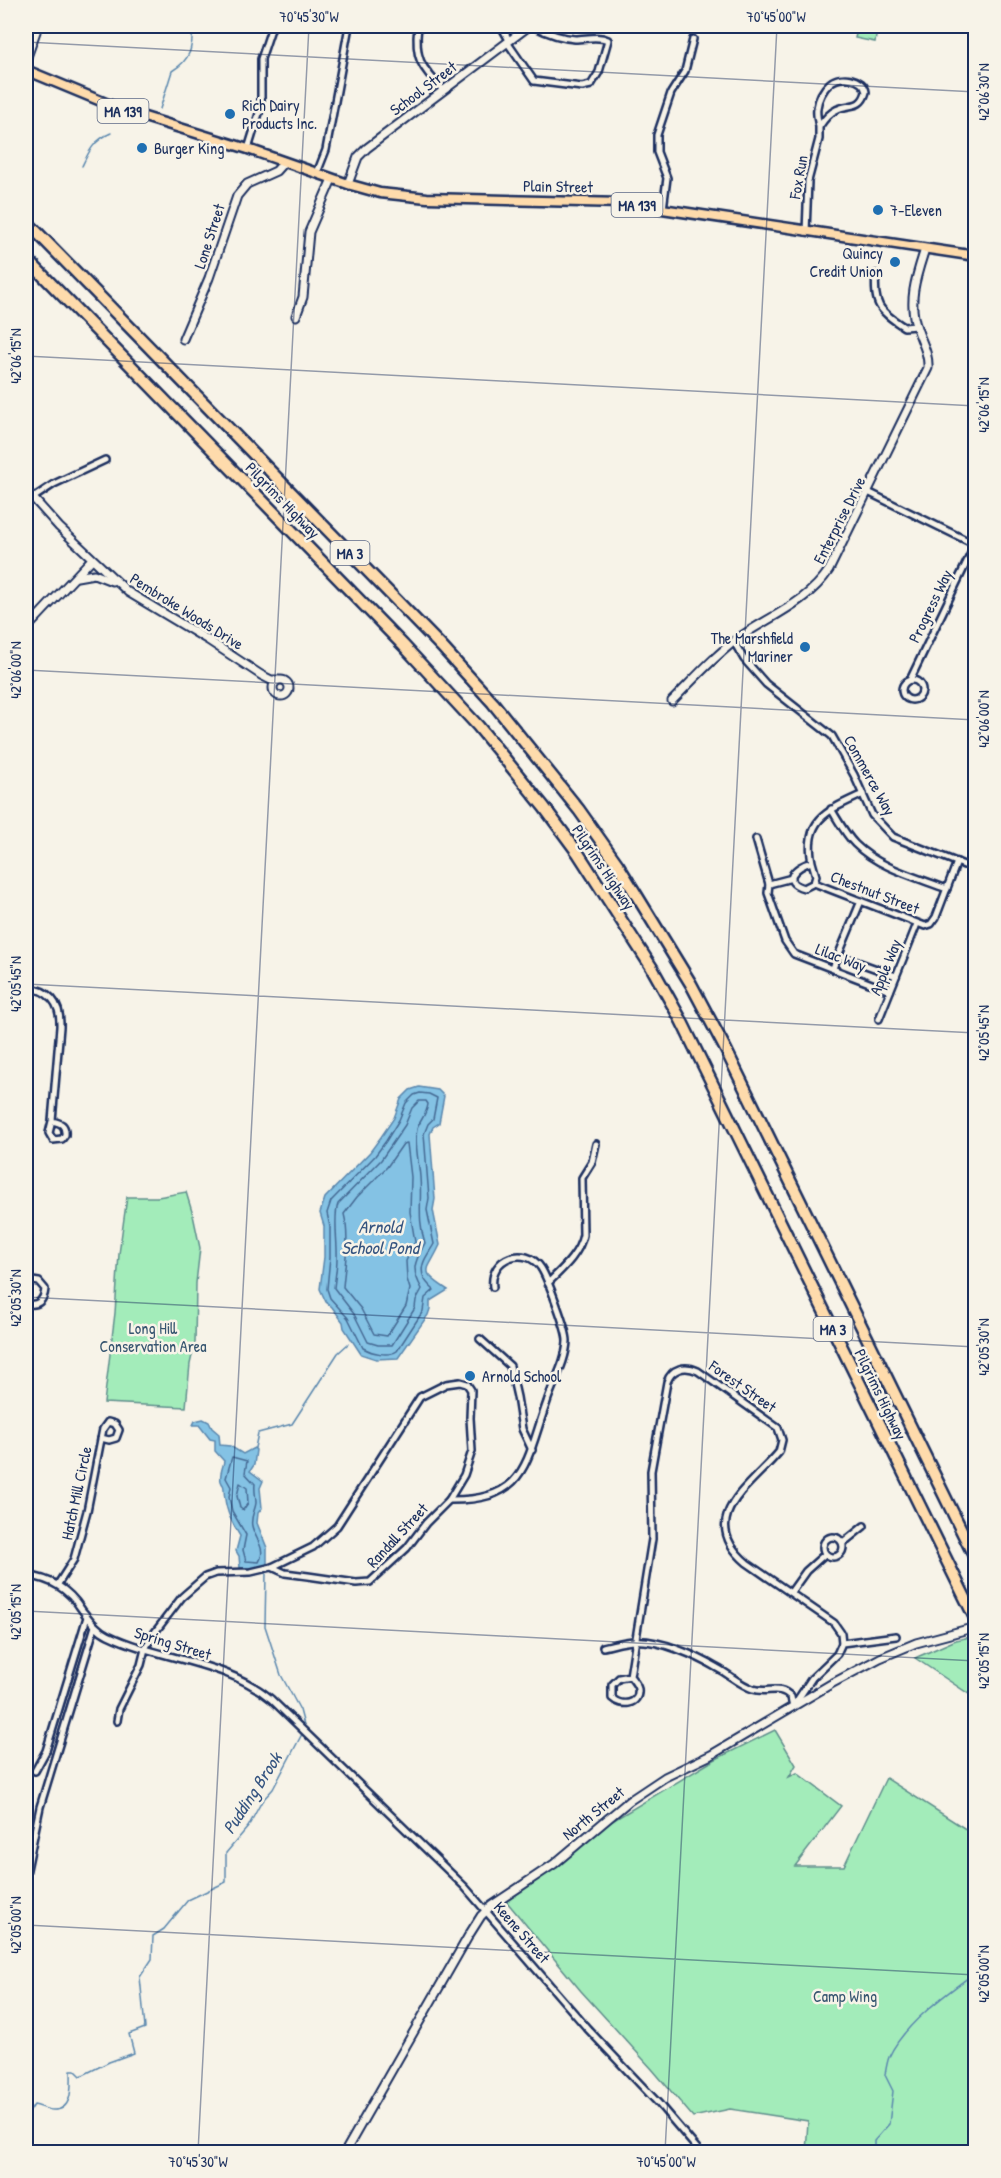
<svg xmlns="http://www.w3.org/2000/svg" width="1001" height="2178" viewBox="0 0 1001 2178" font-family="'Patrick Hand',sans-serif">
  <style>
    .green { fill: #a3ecba; stroke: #5f8e8c; stroke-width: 1.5 }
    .water { fill: #84c2e4; stroke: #5a87ae; stroke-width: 1.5 }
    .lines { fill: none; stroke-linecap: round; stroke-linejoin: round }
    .shore { stroke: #456a94; stroke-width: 1.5 }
    .stream { stroke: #5a87ae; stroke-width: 1.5 }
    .minor-casing { stroke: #1b2f5e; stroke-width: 10 }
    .tertiary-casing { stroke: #1b2f5e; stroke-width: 11 }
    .primary-casing { stroke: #1b2f5e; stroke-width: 13 }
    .motorway-casing { stroke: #1b2f5e; stroke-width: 15 }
    .minor { stroke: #f7f3e8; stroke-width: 5 }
    .tertiary { stroke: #f7f3e8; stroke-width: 7 }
    .primary { stroke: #fedbac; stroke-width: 8 }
    .motorway { stroke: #fedbac; stroke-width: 10 }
    .ticks { fill: none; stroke: #1b2f5e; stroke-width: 1.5; stroke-opacity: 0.45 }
    .poi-dot { fill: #1f6fb2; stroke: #f7f3e8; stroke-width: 2 }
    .labels { text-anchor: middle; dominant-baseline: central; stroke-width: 5; stroke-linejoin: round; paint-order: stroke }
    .shield { fill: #f7f3e8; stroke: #5d6a87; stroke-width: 1.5 }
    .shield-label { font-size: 15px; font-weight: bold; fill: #1b2f5e }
    .street-label { font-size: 16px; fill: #1b2f5e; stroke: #f7f3e8 }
    .poi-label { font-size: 16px; fill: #1b2f5e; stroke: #f7f3e8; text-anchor: start }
    .park-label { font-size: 16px; fill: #365570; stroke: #f7f3e8 }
    .water-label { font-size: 18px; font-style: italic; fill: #355480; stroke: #f7f3e8 }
    .neatline { fill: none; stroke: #1b2f5e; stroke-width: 2 }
    .ticks-label { font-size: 15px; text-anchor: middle; fill: #1b2f5e }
  </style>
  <rect width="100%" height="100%" fill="#f7f3e8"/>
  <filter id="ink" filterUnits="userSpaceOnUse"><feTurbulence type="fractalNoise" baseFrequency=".0167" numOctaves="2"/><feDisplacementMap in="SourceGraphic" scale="12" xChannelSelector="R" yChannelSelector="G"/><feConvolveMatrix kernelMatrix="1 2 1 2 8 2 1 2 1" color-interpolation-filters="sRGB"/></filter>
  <g filter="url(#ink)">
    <!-- green -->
    <g class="green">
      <polygon points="858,26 878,26 875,42 855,38"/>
      <polygon points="186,1192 193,1215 200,1248 196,1283 195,1343 190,1364 186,1407 104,1403 115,1313 119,1254 127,1197 158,1197"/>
      <polygon points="975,1636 975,1698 915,1658 956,1640"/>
      <polygon points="775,1730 796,1765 789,1777 797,1773 841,1806 795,1866 844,1866 886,1778 975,1835 975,2152 806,2152 808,2121 730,2109 693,2117 652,2069 581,1991 502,1896 574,1844 714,1760"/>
    </g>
    <!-- water -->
    <g class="water">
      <path d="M 419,1087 L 438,1090 L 444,1096 L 439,1123 L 433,1127 L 430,1134 L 435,1199 L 433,1210 L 440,1245 C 428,1272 417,1270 448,1290 L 430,1301 L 430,1309 L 428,1315 L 398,1358 L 376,1359 L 361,1354 L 344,1328 L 343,1322 L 332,1307 L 326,1302 L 320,1289 L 324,1257 L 324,1226 L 320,1213 L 325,1198 L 370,1152 L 381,1137 L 394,1118 L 401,1099 L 410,1090 Z"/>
      <path d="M 203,1419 L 209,1422 L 212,1428 L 219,1434 L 220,1445 L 230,1446 L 243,1454 L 254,1448 L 256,1450 L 254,1465 L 250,1471 L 263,1481 L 260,1488 L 262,1508 L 258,1513 L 257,1523 L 267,1548 L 267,1564 L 263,1568 L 240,1568 L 239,1556 L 236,1551 L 240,1536 C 230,1520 225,1508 224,1490 C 224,1483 223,1487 221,1481 C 219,1474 223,1468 224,1461 L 215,1451 L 215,1440 L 210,1439 L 199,1425 L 193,1425 L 195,1421 Z"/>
    </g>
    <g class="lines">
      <!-- shore -->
      <g class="shore">
        <path d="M 420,1093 L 429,1094 L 437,1098 L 433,1119 L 428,1124 L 424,1134 L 429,1198 L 427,1210 L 434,1244 C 428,1255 418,1265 424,1278 C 426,1283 431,1287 434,1290 L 425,1298 L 423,1311 L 397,1351 C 388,1357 372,1353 363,1348 L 348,1318 L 330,1298 L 327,1289 L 330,1257 L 330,1227 L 327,1213 L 331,1201 L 375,1156 L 386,1141 L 399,1120 L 406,1103 L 414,1095 Z"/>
        <path d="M 419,1101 L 426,1101 L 428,1104 C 427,1114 420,1120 417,1129 C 414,1144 419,1162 420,1177 C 422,1201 417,1219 425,1243 C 415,1262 410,1268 422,1289 L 416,1300 L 415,1308 L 392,1345 L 378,1345 L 368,1342 L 354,1314 L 334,1288 C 335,1278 337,1268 337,1258 C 338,1243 333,1217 338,1204 L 381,1160 L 405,1125 L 412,1108 Z"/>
        <path d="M 407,1143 L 411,1177 L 410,1212 L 415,1242 L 406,1261 L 407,1279 L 410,1289 L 406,1306 L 387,1336 L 374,1334 L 361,1309 L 343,1287 C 345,1263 350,1237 344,1214 L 357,1197 L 387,1167 L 403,1144 Z"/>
        <path d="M 232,1457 L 247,1461 L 245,1473 L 255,1484 C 254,1490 256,1497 256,1503 C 255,1511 250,1517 252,1526 C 255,1539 267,1549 259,1562 L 246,1561 L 243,1550 L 246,1535 L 232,1511 L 229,1497 L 231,1487 L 226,1478 Z"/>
        <polygon points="240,1483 247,1488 248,1503 243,1510 240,1508 237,1496"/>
      </g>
      <!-- stream -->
      <g class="stream">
        <path d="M 160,109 L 172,71 C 192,59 192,47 193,26"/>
        <path d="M 82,166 C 89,151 94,140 111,133"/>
        <polyline points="255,1448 258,1433 292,1424 338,1353 348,1344"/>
        <polyline points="266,1573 265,1626 281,1675 300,1710 304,1725"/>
        <path d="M 26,2117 L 34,2105 C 40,2106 47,2110 53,2110 C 74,2111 71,2084 71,2070 L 75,2070 L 81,2076 L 109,2062 L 134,2053 L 129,2034 L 145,2028 L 140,1977 L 152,1959 L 153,1936 L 164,1929 L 188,1900 L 226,1882 L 226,1853 L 248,1827 L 262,1801 L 273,1789 L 302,1734"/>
        <path d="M 874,2152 L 874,2141 L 889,2124 L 893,2091 L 885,2075 C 886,2069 887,2062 889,2057 C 904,2024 947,1993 976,1972"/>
      </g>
      <!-- minor casing -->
      <g class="minor-casing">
        <g id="minor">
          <path d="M 418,26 C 414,59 421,66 443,90"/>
          <polyline points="501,26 509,40"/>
          <path d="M 507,42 L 534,81 L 582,87 L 591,85 L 599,72 L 608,40 C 598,35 586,39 575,39 C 560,38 547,33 533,26"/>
          <polyline points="248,149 261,107 261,59 272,26"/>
          <polyline points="317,173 326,150 349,26"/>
          <polyline points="663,209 667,178 657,152 657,135 671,93 685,71 693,39"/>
          <path d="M 806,232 L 808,181 L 819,139 L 819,127 C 823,121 829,113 836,110 C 849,103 861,110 866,92 C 864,78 841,74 830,83 C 823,89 818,99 817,108 C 816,115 818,121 819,127"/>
          <path d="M 876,274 C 873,304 879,311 904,327 L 916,326"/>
          <polyline points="868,492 976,545"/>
          <polyline points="33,498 54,484 105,460"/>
          <polyline points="734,642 744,659 766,684 832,736 854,775 872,815 893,837 964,865 976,866"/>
          <circle cx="912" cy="690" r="10"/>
          <polyline points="910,680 975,545"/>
          <path d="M 831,809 C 838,820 845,834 855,844 C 879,868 916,877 947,889"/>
          <polyline points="756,839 769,884 768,893 785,941 794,954 890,991"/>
          <path d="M 812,862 L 816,876 L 814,883 L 804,888 C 780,882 795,866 812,862 C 803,819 829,810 863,794"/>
          <polyline points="814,883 925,926 931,924 936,917 957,862"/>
          <polyline points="769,884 792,878"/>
          <polyline points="838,955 896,976"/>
          <polyline points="833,968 861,901"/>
          <path d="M 26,987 C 49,990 61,1002 60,1027 L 52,1121 L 49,1133 L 53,1140 L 62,1139 L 65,1135 C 66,1124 60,1123 52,1121"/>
          <polyline points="879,1019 917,924"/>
          <path d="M 26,1280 L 39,1282 L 45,1289 C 44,1301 37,1307 26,1303"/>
          <path d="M 548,1283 C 561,1270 579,1255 583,1235 L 582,1178 L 592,1162 L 596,1144"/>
          <polyline points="480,1339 510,1366 517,1397 522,1429 532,1450"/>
          <circle cx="833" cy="1547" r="10"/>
          <polyline points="843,1543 864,1526"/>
          <polyline points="272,1567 313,1547 337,1526 420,1397 446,1384 460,1382 467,1384 471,1390 470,1418 472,1451 464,1475 449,1500"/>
          <path d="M 26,1575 C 51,1579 68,1588 82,1610 C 90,1620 97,1630 108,1635 C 160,1660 226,1661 271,1699 L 465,1887 L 587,2028 L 659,2104 L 700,2152"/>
          <polyline points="58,1584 74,1559 87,1511 103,1429 108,1422 115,1424 119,1430 116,1438 109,1440 101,1438"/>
          <polyline points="791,1592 806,1571 825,1554"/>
          <path d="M 603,1647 C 613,1645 624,1641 635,1641 C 659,1639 697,1656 717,1668 C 729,1674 740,1685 753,1689 C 767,1694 779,1684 791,1697 L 793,1707"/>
          <path d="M 630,1676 L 619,1678 L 612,1685 L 612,1698 C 621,1707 640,1705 638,1689 C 637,1684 633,1680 630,1676 L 652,1539 L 651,1471 L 667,1382 C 672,1368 685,1365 698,1371 L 778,1428 L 782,1440 L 779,1452 C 752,1485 694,1518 747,1563 L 834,1623 L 841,1633 L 842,1643"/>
          <polyline points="794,1705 812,1678 837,1654 842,1643 896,1636"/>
          <path d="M 117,1721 L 119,1709 L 141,1665 L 145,1649 L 152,1636 L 182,1597 L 205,1577 L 216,1573 L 251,1572 L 272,1567 L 285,1573 L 308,1576 L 356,1583 L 370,1582 L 407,1548 L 426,1523 L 449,1500 C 527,1501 525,1463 547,1402 C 553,1383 566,1362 567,1341 C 567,1330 548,1279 541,1268 C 526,1245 489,1257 493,1287"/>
          <polyline points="35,1771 46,1751 87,1617"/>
          <polyline points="26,1874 40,1807 95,1626"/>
        </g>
      </g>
      <!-- tertiary casing -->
      <g class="tertiary-casing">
        <g id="tertiary">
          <polyline points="26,60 38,26"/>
          <polyline points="348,184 358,157 367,148 529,26"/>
          <polyline points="296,316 303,297 309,232 332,179"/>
          <polyline points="183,339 209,278 237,196 247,184 276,171 284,162"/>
          <polyline points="26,490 59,527 128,592 208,640 261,675 271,680 278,680"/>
          <polyline points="77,577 94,574 112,581"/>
          <polyline points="26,629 92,559"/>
          <circle cx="281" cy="688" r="8"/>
          <path d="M 672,701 C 694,679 714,656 740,637 C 771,616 808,602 829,570 L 928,368 C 929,353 921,341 917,328 C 907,301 917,274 925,249"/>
          <polyline points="345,2152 469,1935 481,1916 491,1906 554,1864 629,1801 665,1777 711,1755 831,1684 880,1658 916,1643 976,1627"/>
        </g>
      </g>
      <!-- primary casing -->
      <g class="primary-casing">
        <polyline id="primary" points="26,70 125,111 248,149 351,185 380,193 427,198 622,203 976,256"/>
      </g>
      <!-- motorway casing -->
      <g class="motorway-casing">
        <g id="motorway">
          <polyline points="26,221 441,646 493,703 579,810 618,865 691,984 726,1050 976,1560"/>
          <polyline points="26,258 403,645 478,726 544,807 578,853 652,968 681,1020 976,1620"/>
        </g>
      </g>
      <!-- minor -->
      <use href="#minor" class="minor"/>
      <!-- tertiary -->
      <use href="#tertiary" class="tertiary"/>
      <!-- primary -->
      <use href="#primary" class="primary"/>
      <!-- motorway -->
      <use href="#motorway" class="motorway"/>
    </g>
  </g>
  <!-- ticks -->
  <path class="ticks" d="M 26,42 L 976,92M 26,356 L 976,406M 26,670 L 976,720M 26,984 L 976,1033M 26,1297 L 976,1347M 26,1611 L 976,1661M 26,1925 L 976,1975M 198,2152 L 309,26M 665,2152 L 777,26"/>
  <!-- markers -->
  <g class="poi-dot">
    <circle cx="230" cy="114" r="6"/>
    <circle cx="142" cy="148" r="6"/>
    <circle cx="878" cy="210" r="6"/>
    <circle cx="895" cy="262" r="6"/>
    <circle cx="805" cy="647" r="6"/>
    <circle cx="470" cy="1376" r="6"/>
  </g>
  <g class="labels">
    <!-- shield labels -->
    <g class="shield">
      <rect x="97.5" y="99" width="51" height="24" rx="4.5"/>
      <rect x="611.5" y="193" width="51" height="24" rx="4.5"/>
      <rect x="330.5" y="541" width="39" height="24" rx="4.5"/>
      <rect x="813.5" y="1317" width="39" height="24" rx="4.5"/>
    </g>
    <g class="shield-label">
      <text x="123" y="111">MA 139</text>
      <text x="637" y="205">MA 139</text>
      <text x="350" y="553">MA 3</text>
      <text x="833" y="1329">MA 3</text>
    </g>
    <!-- street labels -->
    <g class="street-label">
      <text transform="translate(423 88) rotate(-37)">School Street</text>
      <text transform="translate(798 177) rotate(-80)">Fox Run</text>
      <text transform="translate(558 186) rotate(1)">Plain Street</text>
      <text transform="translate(209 236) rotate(-72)">Lone Street</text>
      <text transform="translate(283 500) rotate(46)">Pilgrims Highway</text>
      <text transform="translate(839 520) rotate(-63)">Enterprise Drive</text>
      <text transform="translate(930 606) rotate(-64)">Progress Way</text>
      <text transform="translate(187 611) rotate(32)">Pembroke Woods Drive</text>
      <text transform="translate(870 775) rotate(61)">Commerce Way</text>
      <text transform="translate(604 867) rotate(56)">Pilgrims Highway</text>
      <text transform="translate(875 892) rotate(21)">Chestnut Street</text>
      <text transform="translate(841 957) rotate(21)">Lilac Way</text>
      <text transform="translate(885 967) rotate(-68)">Apple Way</text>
      <text transform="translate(743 1386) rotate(35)">Forest Street</text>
      <text transform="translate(881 1394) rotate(64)">Pilgrims Highway</text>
      <text transform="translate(76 1493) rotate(-78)">Hatch Mill Circle</text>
      <text transform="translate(397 1535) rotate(-47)">Randall Street</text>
      <text transform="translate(173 1643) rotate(17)">Spring Street</text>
      <text transform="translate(593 1813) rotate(-39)">North Street</text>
      <text transform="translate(522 1932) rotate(49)">Keene Street</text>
    </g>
    <!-- poi labels -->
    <g class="poi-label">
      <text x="242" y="105">Rich Dairy<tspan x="242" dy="18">Products Inc.</tspan></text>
      <text x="154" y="148">Burger King</text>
      <text x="890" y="210">7-Eleven</text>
      <text x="883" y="253" text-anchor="end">Quincy<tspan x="883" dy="18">Credit Union</tspan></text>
      <text x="793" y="638" text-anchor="end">The Marshfield<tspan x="793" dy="18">Mariner</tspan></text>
      <text x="482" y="1376">Arnold School</text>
    </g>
    <!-- park labels -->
    <g class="park-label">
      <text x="153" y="1328">Long Hill<tspan x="153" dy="18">Conservation Area</tspan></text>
      <text x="845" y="1996">Camp Wing</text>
    </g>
    <!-- water labels -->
    <g class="water-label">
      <text x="380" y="1226">Arnold<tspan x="380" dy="21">School Pond</tspan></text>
      <text transform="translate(252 1793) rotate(-57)">Pudding Brook</text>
    </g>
  </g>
  <!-- margin -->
  <rect width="1001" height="2178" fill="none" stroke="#f7f3e8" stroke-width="66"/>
  <rect x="33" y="33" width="935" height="2112" class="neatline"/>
  <g class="ticks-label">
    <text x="309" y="22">70°45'30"W</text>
    <text x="776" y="22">70°45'00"W</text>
    <text transform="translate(984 92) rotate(-90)" y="5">42°06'30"N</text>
    <text transform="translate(16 356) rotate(-90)" y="5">42°06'15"N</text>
    <text transform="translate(984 405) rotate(-90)" y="5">42°06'15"N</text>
    <text transform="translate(16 670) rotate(-90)" y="5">42°06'00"N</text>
    <text transform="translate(984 719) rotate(-90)" y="5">42°06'00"N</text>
    <text transform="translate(16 984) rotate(-90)" y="5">42°05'45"N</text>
    <text transform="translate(984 1033) rotate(-90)" y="5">42°05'45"N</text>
    <text transform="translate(16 1298) rotate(-90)" y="5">42°05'30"N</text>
    <text transform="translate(984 1347) rotate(-90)" y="5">42°05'30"N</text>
    <text transform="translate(16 1612) rotate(-90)" y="5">42°05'15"N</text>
    <text transform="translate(984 1661) rotate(-90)" y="5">42°05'15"N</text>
    <text transform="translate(16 1925) rotate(-90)" y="5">42°05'00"N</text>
    <text transform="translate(984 1974) rotate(-90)" y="5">42°05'00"N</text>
    <text x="198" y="2167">70°45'30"W</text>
    <text x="666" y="2167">70°45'00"W</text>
  </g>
</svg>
